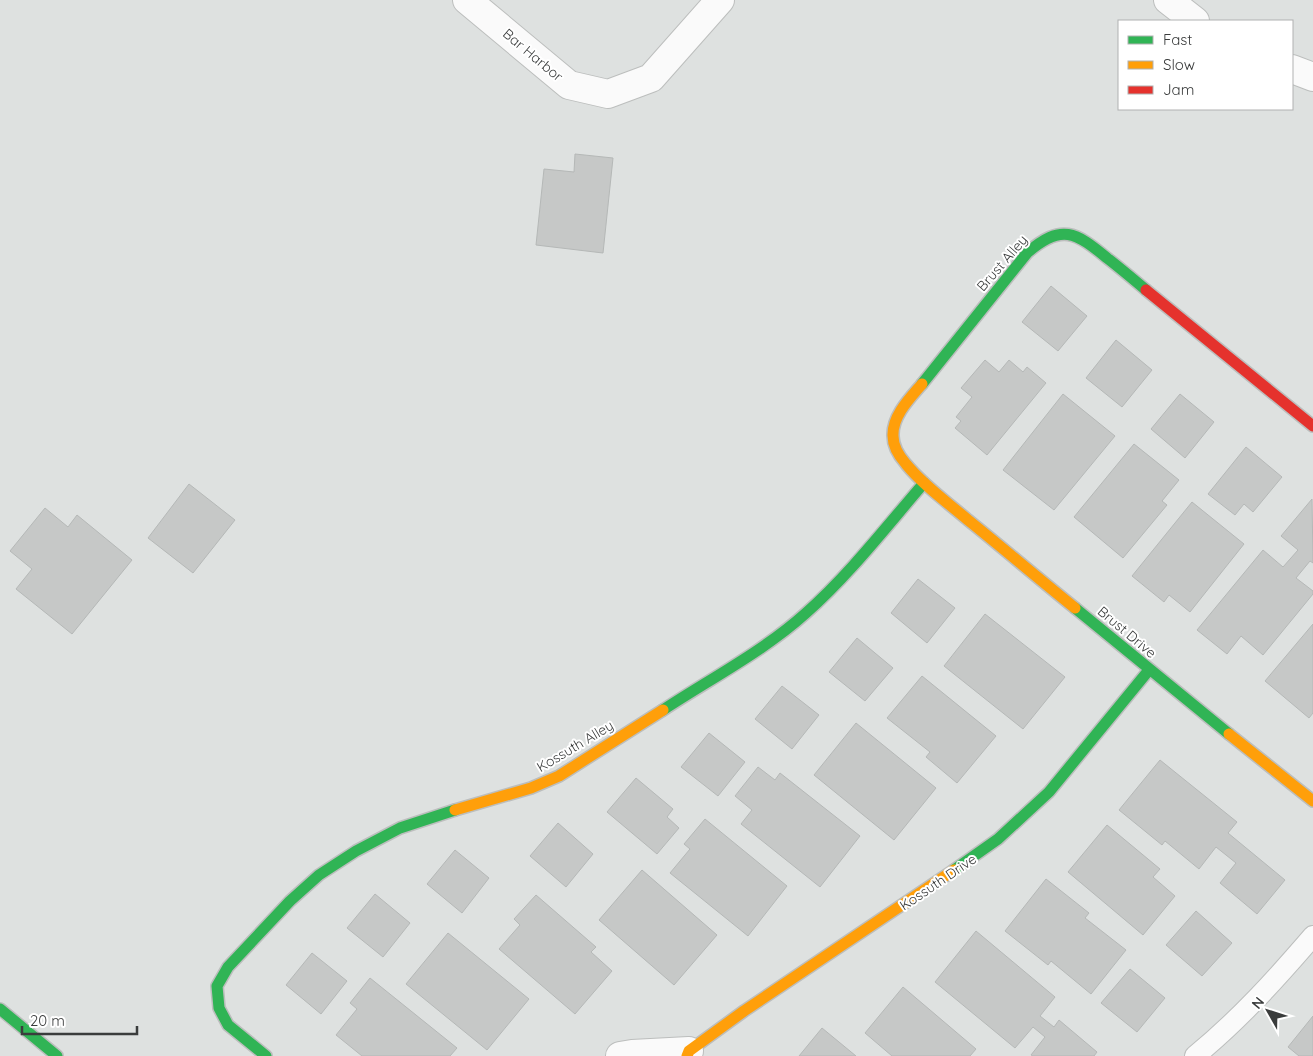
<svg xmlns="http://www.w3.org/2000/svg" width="1313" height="1056" viewBox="0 0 1313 1056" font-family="Quicksand,sans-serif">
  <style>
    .building { fill: #c6c8c7; stroke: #b5b8b7 }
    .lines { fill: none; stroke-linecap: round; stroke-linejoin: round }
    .lane-casing { stroke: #bcbebd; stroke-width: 22 }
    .street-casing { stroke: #bcbebd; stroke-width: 30 }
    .fast-casing { stroke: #bcbebd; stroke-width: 14 }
    .slow-casing { stroke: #bcbebd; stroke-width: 14 }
    .jam-casing { stroke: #bcbebd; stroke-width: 14 }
    .lane { stroke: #fafafa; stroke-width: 20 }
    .street { stroke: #fafafa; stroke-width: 28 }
    .fast { stroke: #30b455; stroke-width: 11 }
    .slow { stroke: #ff9f0a; stroke-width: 11 }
    .jam { stroke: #e5322d; stroke-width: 11 }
    .labels { text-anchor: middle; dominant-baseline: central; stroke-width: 4; stroke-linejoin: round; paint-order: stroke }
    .street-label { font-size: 14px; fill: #3a3c3c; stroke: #fff }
  </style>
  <rect width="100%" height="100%" fill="#dee1e0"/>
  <!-- building -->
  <g class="building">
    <polygon points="575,154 613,158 603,253 536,245 544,169 574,172"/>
    <polygon points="1051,286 1087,316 1058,351 1022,322"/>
    <polygon points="1116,340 1152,370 1122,407 1086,378"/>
    <polygon points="985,360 999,372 1009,360 1023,372 1027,367 1046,383 987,455 955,428 961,421 956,417 972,397 961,388"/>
    <polygon points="1063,394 1115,436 1054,510 1003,470"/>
    <polygon points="1180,394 1214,422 1185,458 1151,429"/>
    <polygon points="1134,444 1179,480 1162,501 1167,505 1123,558 1074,517"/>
    <polygon points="1246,447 1282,477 1253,512 1244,504 1235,515 1208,494"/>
    <polygon points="189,484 235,520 193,573 148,538"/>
    <polygon points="1312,499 1313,563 1310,561 1296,578 1313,591 1313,594 1263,655 1241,636 1227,654 1197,630 1263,550 1283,567 1298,550 1281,536"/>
    <polygon points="1192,502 1244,544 1190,612 1169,595 1164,602 1132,576"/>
    <polygon points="45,508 68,527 77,515 132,560 72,634 16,589 32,569 10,551"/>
    <polygon points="918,579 955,608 927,643 891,613"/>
    <polygon points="985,614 1065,677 1023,729 944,666"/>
    <polygon points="1313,624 1313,713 1309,718 1265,681"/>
    <polygon points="857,638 893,668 865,701 829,672"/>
    <polygon points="922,676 996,736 957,783 926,757 930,752 887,718"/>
    <polygon points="782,686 819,715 792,749 755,719"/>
    <polygon points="856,723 936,788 894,840 814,775"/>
    <polygon points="709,733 745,762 718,796 681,767"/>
    <polygon points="1160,760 1237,822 1228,833 1285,880 1257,914 1220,883 1236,863 1216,847 1199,869 1165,841 1162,845 1119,810"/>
    <polygon points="758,767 775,780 780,773 860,836 820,887 741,824 752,810 735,796"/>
    <polygon points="636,778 673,809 667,817 679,828 657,854 607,812"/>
    <polygon points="705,819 787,886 748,936 670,873 690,849 684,844"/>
    <polygon points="558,823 593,854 566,887 530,856"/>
    <polygon points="1107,825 1160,869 1153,877 1175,896 1143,935 1068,872"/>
    <polygon points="455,850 489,878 462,913 427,884"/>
    <polygon points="642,870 717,935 674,985 599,920"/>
    <polygon points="1046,879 1089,913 1085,918 1126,950 1091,994 1051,961 1048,965 1005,931"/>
    <polygon points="375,894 410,923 383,957 347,928"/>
    <polygon points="536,895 596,947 591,952 612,971 575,1014 499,949 520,925 514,919"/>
    <polygon points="1196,911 1232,943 1202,976 1166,945"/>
    <polygon points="976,931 1055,997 1040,1016 1054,1027 1059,1020 1097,1052 1094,1056 1033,1056 1031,1055 1045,1037 1033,1027 1015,1048 935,982"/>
    <polygon points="448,933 529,999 487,1050 406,984"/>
    <polygon points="312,953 347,981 321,1014 286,985"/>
    <polygon points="1130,969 1165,998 1137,1032 1101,1003"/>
    <polygon points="370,978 457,1048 450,1056 362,1056 336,1035 357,1009 350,1003"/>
    <polygon points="903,987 976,1049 970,1056 892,1056 865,1033"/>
    <polygon points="1313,1016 1313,1056 1299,1056 1288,1047"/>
    <polygon points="822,1028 856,1056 799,1056"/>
  </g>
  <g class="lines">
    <!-- lane casing -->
    <g class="lane-casing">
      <path id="lane" d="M 1195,1056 C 1239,1020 1276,979 1313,936"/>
    </g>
    <!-- street casing -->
    <g class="street-casing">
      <g id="street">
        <polyline points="467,0 569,85 608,94 651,78 720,0"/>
        <polyline points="1168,0 1195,21"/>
        <polyline points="1292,69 1313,77"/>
        <polyline points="620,1056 632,1054 689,1051"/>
      </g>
    </g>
    <!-- fast casing -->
    <g class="fast-casing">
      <g id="fast">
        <path d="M 922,384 L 1027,253 C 1061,223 1076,232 1107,258 C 1120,268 1133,279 1146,290"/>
        <polyline points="1075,608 1229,734"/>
        <path d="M 663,710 C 710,679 764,651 806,613 C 849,575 886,527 924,483"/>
        <polyline points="954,870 998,839 1049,792 1149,670"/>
        <polyline points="0,1009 57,1056"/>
        <polyline points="266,1056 228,1025 219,1008 217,986 228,967 290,901 319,875 356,851 400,828 455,810"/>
      </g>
    </g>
    <!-- slow casing -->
    <g class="slow-casing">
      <g id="slow">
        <path d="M 922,384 C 910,398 892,416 893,436 C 893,447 899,456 906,464 C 923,485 947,502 968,520 C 1004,549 1039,579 1075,608"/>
        <polyline points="1229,734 1313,801"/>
        <polyline points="455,810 531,788 559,776 663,710"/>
        <polyline points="687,1056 689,1051 744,1011 954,870"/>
      </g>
    </g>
    <!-- jam casing -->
    <g class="jam-casing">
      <polyline id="jam" points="1146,290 1313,426"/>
    </g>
    <!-- lane -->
    <use href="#lane" class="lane"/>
    <!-- street -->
    <use href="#street" class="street"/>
    <!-- fast -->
    <use href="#fast" class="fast"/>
    <!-- slow -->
    <use href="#slow" class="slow"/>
    <!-- jam -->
    <use href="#jam" class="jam"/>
  </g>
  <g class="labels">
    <!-- street labels -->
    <g class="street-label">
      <text transform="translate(533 55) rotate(40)">Bar Harbor</text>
      <text transform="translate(1002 263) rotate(-49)">Brust Alley</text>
      <text transform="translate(1127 632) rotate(40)">Brust Drive</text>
      <text transform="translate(575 746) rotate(-31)">Kossuth Alley</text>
      <text transform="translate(938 882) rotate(-34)">Kossuth Drive</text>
    </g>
  </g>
  <!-- legend -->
  <rect x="1118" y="20" width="175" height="90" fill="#ffffff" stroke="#b0b1b1"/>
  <rect x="1128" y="36" width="25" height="8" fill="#30b455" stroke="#b0b1b1"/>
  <text x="1163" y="45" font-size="15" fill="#3a3c3c">Fast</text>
  <rect x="1128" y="61" width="25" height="8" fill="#ff9f0a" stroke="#b0b1b1"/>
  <text x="1163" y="70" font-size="15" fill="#3a3c3c">Slow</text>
  <rect x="1128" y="86" width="25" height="8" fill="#e5322d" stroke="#b0b1b1"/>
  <text x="1163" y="95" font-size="15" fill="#3a3c3c">Jam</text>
  <!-- north arrow -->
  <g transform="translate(1268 1011) rotate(309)" stroke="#ffffff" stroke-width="4" paint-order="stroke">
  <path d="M0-4L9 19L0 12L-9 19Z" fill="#3a3c3c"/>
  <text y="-8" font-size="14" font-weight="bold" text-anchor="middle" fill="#3a3c3c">N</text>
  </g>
  <!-- scale -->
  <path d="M22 1026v8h115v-8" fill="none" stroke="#3a3c3c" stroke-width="2.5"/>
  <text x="30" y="1026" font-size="15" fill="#3a3c3c" stroke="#ffffff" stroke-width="4" paint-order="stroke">20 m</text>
</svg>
